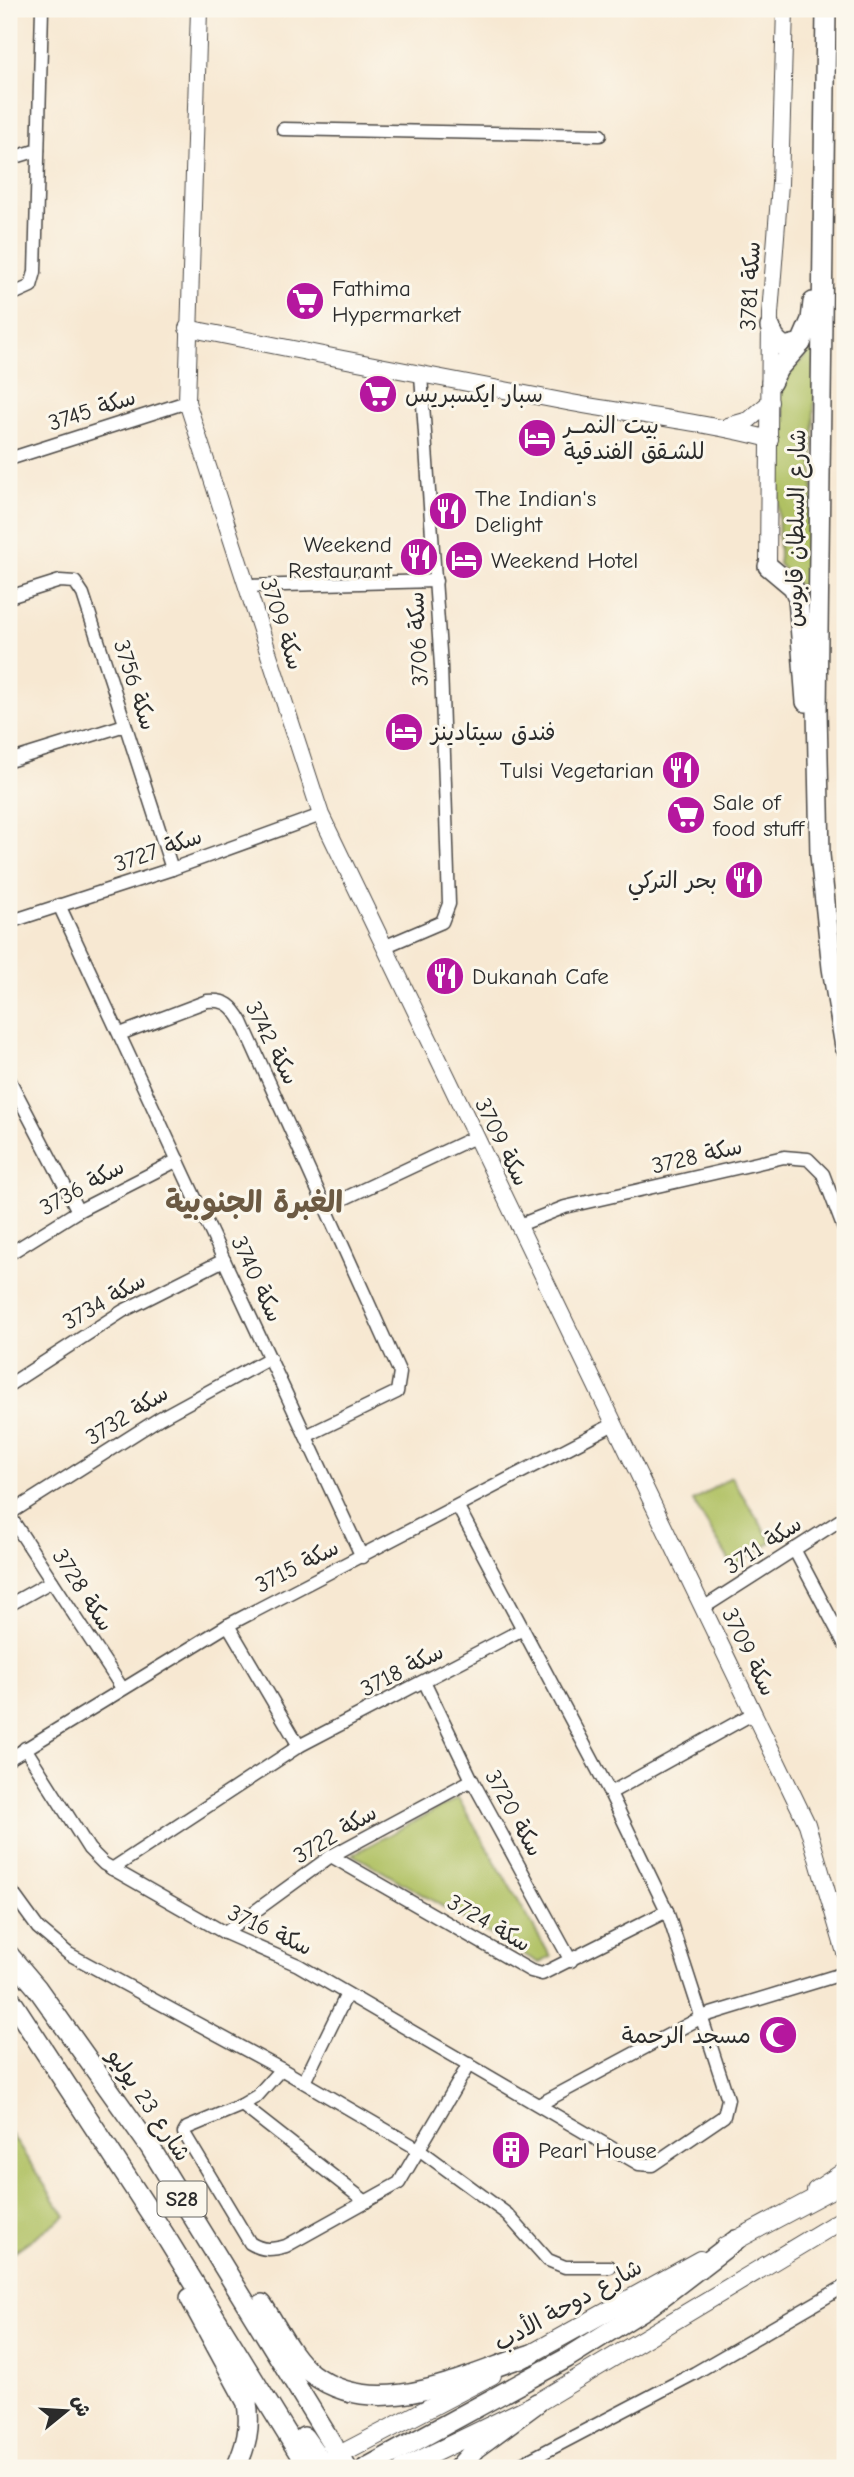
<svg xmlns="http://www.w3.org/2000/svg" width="854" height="2477" viewBox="0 0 854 2477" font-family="'Comic Neue','Playpen Sans Arabic',sans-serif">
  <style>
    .green { fill: #b0c164; stroke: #6e7648; stroke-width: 2 }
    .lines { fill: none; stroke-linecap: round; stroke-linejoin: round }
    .minor-casing { stroke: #4a4744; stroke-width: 15 }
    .tertiary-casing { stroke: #4a4744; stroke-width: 18 }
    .secondary-casing { stroke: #4a4744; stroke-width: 20 }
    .primary-casing { stroke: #4a4744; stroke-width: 22 }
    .trunk-casing { stroke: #4a4744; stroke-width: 22 }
    .minor { stroke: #fff; stroke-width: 12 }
    .tertiary { stroke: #fff; stroke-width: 16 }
    .secondary { stroke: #fff; stroke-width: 18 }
    .primary { stroke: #fff; stroke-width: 19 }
    .trunk { stroke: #fff; stroke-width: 19 }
    .labels { text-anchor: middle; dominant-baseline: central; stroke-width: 6; stroke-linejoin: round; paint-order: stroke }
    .shield { fill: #fbf7ec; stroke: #696865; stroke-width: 2 }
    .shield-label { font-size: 21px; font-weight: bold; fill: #2b2b2b }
    .street-label { font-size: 23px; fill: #2b2b2b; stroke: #fbf7ec }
    .poi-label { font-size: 23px; fill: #2b2b2b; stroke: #fbf7ec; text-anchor: start }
    .district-label { font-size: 30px; font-weight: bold; fill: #6c5a43; stroke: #fbf7ec }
  </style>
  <rect width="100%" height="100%" fill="#fbf7ec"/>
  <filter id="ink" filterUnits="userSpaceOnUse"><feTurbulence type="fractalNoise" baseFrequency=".0143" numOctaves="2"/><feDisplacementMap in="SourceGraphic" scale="14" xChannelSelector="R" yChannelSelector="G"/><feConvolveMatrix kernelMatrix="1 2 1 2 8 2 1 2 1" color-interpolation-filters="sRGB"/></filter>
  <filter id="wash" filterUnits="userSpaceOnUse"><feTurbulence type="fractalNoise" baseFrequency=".00686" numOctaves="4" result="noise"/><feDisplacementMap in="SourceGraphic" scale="28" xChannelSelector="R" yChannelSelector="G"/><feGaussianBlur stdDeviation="1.57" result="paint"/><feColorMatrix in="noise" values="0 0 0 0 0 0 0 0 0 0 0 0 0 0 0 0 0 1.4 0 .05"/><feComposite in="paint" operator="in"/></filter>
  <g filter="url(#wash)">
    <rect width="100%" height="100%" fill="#f7e8d2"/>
    <!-- green -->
    <g class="green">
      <polygon points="815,345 811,598 779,564 777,388"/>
      <polygon points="731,1477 772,1542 733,1566 693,1501"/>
      <polygon points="458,1798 551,1957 539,1963 353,1854"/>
      <polygon points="9,2131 65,2216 9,2255"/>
    </g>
  </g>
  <g filter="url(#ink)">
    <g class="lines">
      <!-- minor casing -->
      <g class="minor-casing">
        <g id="minor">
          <polyline points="283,129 600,135"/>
          <polyline points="9,159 38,150"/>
          <polyline points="9,296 31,286 35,272 42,9"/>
          <polyline points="9,459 187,402"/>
          <polyline points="246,586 436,581"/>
          <polyline points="9,597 60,581 75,582 83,594 172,869"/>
          <polyline points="9,761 125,725"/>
          <polyline points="59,905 362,1557"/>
          <polyline points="9,922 172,869 321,815"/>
          <polyline points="386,946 442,922 449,904 441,666 421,375"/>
          <path d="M 120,1034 L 207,1001 C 226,999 233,1006 242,1022 L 400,1373 L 397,1392 L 306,1436"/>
          <polyline points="9,1079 78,1211"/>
          <polyline points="326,1207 473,1138"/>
          <polyline points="517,1226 565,1207 784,1157 808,1159 823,1174 845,1232"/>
          <polyline points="9,1254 78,1211 178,1160"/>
          <polyline points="9,1385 123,1311 224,1260"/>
          <polyline points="9,1514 160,1418 270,1358"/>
          <polyline points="9,1515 122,1688"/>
          <polyline points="794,1549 845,1645"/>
          <polyline points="9,1605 52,1581"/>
          <polyline points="703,1608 845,1517"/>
          <polyline points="228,1625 299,1746"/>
          <polyline points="425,1683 472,1780 571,1961"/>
          <polyline points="25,1748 89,1849 104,1864 225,1933 298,1965 639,2164 652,2165 724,2116 728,2099 667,1911 610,1793 458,1507"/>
          <polyline points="9,1759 228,1625 612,1425"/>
          <polyline points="610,1793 754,1713"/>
          <polyline points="331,1856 531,1971 542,1974 667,1911"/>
          <polyline points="112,1869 299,1746 523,1629"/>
          <polyline points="9,1888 38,1928 69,1954 281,2069 420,2150 507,2214 548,2260 565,2267 610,2267"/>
          <polyline points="225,1933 331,1856 472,1780"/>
          <polyline points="281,2069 257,2096 242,2105 366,2202"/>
          <polyline points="304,2082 347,1994"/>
          <polyline points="540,2104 704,2016 845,1973"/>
          <path d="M 242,2105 L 187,2128 L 184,2133 L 250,2243 C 263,2251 272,2250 286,2246 L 399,2183 L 469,2064"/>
          <polyline points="514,2468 695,2373 845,2286"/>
        </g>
      </g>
      <!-- tertiary casing -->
      <g class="tertiary-casing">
        <g id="tertiary">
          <polyline points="199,9 187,402 321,815 807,1824 845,1953"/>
          <path d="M 187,328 C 315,354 444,379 572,403 C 638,415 705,422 770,439"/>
          <polyline points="728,426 749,420 770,402"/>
          <polyline points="768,566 770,314 780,184 785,9"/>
          <polyline points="815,2190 845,2170"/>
        </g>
      </g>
      <!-- secondary casing -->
      <g class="secondary-casing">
        <g id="secondary">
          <polyline points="725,2246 845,2182"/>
          <polyline points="520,2360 700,2260"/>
          <polyline points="328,2461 492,2375"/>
          <polyline points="403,2468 537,2403 845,2218"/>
        </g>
      </g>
      <!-- primary casing -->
      <g class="primary-casing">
        <g id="primary">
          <polyline points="9,1955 37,1988 150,2147 347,2468"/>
          <polyline points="9,1997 164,2234 308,2468"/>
          <path d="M 190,2298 L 247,2403 C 251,2428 246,2446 236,2468"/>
          <path d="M 262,2304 C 277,2326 291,2358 312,2374 C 379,2423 463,2376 532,2354"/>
          <polyline points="304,2437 326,2468"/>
          <polyline points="366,2468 567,2358 650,2306 736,2240"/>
          <polyline points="458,2468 476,2448 537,2403"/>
        </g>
      </g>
      <!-- trunk casing -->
      <g class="trunk-casing">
        <g id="trunk">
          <polyline points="826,9 817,710 820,855 832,968 845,1047"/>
          <polyline points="770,327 776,340 784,347 801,343 811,320 813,302"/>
          <polyline points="771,383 778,369 801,343"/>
          <polyline points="768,566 793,587 798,598 806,702"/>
        </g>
      </g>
      <!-- minor -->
      <use href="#minor" class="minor"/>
      <!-- tertiary -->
      <use href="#tertiary" class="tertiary"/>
      <!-- secondary -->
      <use href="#secondary" class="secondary"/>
      <!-- primary -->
      <use href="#primary" class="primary"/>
      <!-- trunk -->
      <use href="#trunk" class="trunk"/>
    </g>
  </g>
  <!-- icons -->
  <defs>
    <g id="supermarket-disc" transform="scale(2.0125)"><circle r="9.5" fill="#b5179e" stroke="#fbf7ec"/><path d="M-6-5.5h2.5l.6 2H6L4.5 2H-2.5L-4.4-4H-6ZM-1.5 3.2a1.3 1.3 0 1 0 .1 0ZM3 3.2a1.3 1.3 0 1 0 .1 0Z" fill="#fff"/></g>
    <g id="hotel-disc" transform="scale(2.0125)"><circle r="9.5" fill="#b5179e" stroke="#fbf7ec"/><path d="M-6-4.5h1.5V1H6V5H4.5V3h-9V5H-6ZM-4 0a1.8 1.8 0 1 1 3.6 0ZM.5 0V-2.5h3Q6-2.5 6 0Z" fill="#fff"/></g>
    <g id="restaurant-disc" transform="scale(2.0125)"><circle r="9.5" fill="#b5179e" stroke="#fbf7ec"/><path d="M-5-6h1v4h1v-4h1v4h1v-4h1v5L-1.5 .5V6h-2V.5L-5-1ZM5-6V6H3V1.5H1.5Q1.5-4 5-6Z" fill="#fff"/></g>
    <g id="mosque-disc" transform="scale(2.0125)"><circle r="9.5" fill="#b5179e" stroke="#fbf7ec"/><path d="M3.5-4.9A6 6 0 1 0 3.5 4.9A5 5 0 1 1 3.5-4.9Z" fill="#fff"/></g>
    <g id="building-disc" transform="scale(2.0125)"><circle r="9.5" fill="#b5179e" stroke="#fbf7ec"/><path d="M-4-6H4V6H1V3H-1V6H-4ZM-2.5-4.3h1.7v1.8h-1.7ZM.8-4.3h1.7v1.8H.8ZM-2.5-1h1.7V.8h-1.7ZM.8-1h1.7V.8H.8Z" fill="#fff"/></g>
  </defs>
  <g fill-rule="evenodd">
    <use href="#supermarket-disc" x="305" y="301"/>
    <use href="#supermarket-disc" x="378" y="394"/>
    <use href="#hotel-disc" x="537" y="438"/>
    <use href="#restaurant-disc" x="448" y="511"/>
    <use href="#restaurant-disc" x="419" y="557"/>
    <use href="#hotel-disc" x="464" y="560"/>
    <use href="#hotel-disc" x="404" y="732"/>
    <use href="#restaurant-disc" x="681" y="770"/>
    <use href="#supermarket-disc" x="686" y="815"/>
    <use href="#restaurant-disc" x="744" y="880"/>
    <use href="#restaurant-disc" x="445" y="976"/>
    <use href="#mosque-disc" x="778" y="2035"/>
    <use href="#building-disc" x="511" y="2150"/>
  </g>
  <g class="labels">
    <!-- shield labels -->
    <rect class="shield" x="157.5" y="2181.5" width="49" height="35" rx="5"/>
    <g class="shield-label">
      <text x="182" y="2199">S28</text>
    </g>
    <!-- street labels -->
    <g class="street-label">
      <text transform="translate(750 286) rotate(-87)">سكة 3781</text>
      <text transform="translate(92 410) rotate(-18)">سكة 3745</text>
      <text transform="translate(796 528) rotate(-89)">شارع السلطان قابوس</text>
      <text transform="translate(282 624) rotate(72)">سكة 3709</text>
      <text transform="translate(418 639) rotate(-93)">سكة 3706</text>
      <text transform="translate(135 685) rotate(72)">سكة 3756</text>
      <text transform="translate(158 850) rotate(-19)">سكة 3727</text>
      <text transform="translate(272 1043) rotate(63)">سكة 3742</text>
      <text transform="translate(502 1142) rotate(64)">سكة 3709</text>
      <text transform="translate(697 1156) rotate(-13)">سكة 3728</text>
      <text transform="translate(82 1187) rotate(-29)">سكة 3736</text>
      <text transform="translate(257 1279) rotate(65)">سكة 3740</text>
      <text transform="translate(104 1301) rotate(-30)">سكة 3734</text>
      <text transform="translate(127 1415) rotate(-32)">سكة 3732</text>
      <text transform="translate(763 1545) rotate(-33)">سكة 3711</text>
      <text transform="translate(297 1566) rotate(-27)">سكة 3715</text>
      <text transform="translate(83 1590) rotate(57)">سكة 3728</text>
      <text transform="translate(749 1652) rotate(64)">سكة 3709</text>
      <text transform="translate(402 1670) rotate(-27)">سكة 3718</text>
      <text transform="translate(514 1813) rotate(61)">سكة 3720</text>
      <text transform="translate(335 1834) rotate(-31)">سكة 3722</text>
      <text transform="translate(489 1923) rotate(30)">سكة 3724</text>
      <text transform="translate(270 1930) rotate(25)">سكة 3716</text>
      <text transform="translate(149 2105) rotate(56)">شارع 23 يوليو</text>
      <text transform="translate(568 2305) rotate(-29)">شارع دوحة الأدب</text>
    </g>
    <!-- poi labels -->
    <g class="poi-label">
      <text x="332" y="288">Fathima<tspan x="332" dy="26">Hypermarket</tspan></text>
      <text x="405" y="394">سبار ايكسبريس</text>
      <text x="564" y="425">بيت النمــر<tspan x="564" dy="26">للشـقق الفندقية</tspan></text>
      <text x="475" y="498">The Indian's<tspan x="475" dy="26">Delight</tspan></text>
      <text x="392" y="544" text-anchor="end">Weekend<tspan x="392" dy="26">Restaurant</tspan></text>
      <text x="491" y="560">Weekend Hotel</text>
      <text x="431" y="732">فندق سيتادينز</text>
      <text x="654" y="770" text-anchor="end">Tulsi Vegetarian</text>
      <text x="713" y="802">Sale of<tspan x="713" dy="26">food stuff</tspan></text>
      <text x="717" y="880" text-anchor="end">بحر التركي</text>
      <text x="472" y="976">Dukanah Cafe</text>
      <text x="751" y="2035" text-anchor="end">مسجد الرحمة</text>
      <text x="538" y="2150">Pearl House</text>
    </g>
    <!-- district labels -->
    <g class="district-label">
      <text x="254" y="1202">الغبرة الجنوبية</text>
    </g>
  </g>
  <!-- margin -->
  <rect width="854" height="2477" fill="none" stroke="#fbf7ec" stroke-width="35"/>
  <!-- north arrow -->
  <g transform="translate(66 2411) rotate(72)" stroke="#fbf7ec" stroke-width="5" paint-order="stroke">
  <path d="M0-5L12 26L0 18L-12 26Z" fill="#2b2b2b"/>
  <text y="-10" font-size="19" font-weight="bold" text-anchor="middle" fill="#2b2b2b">ش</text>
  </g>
</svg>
